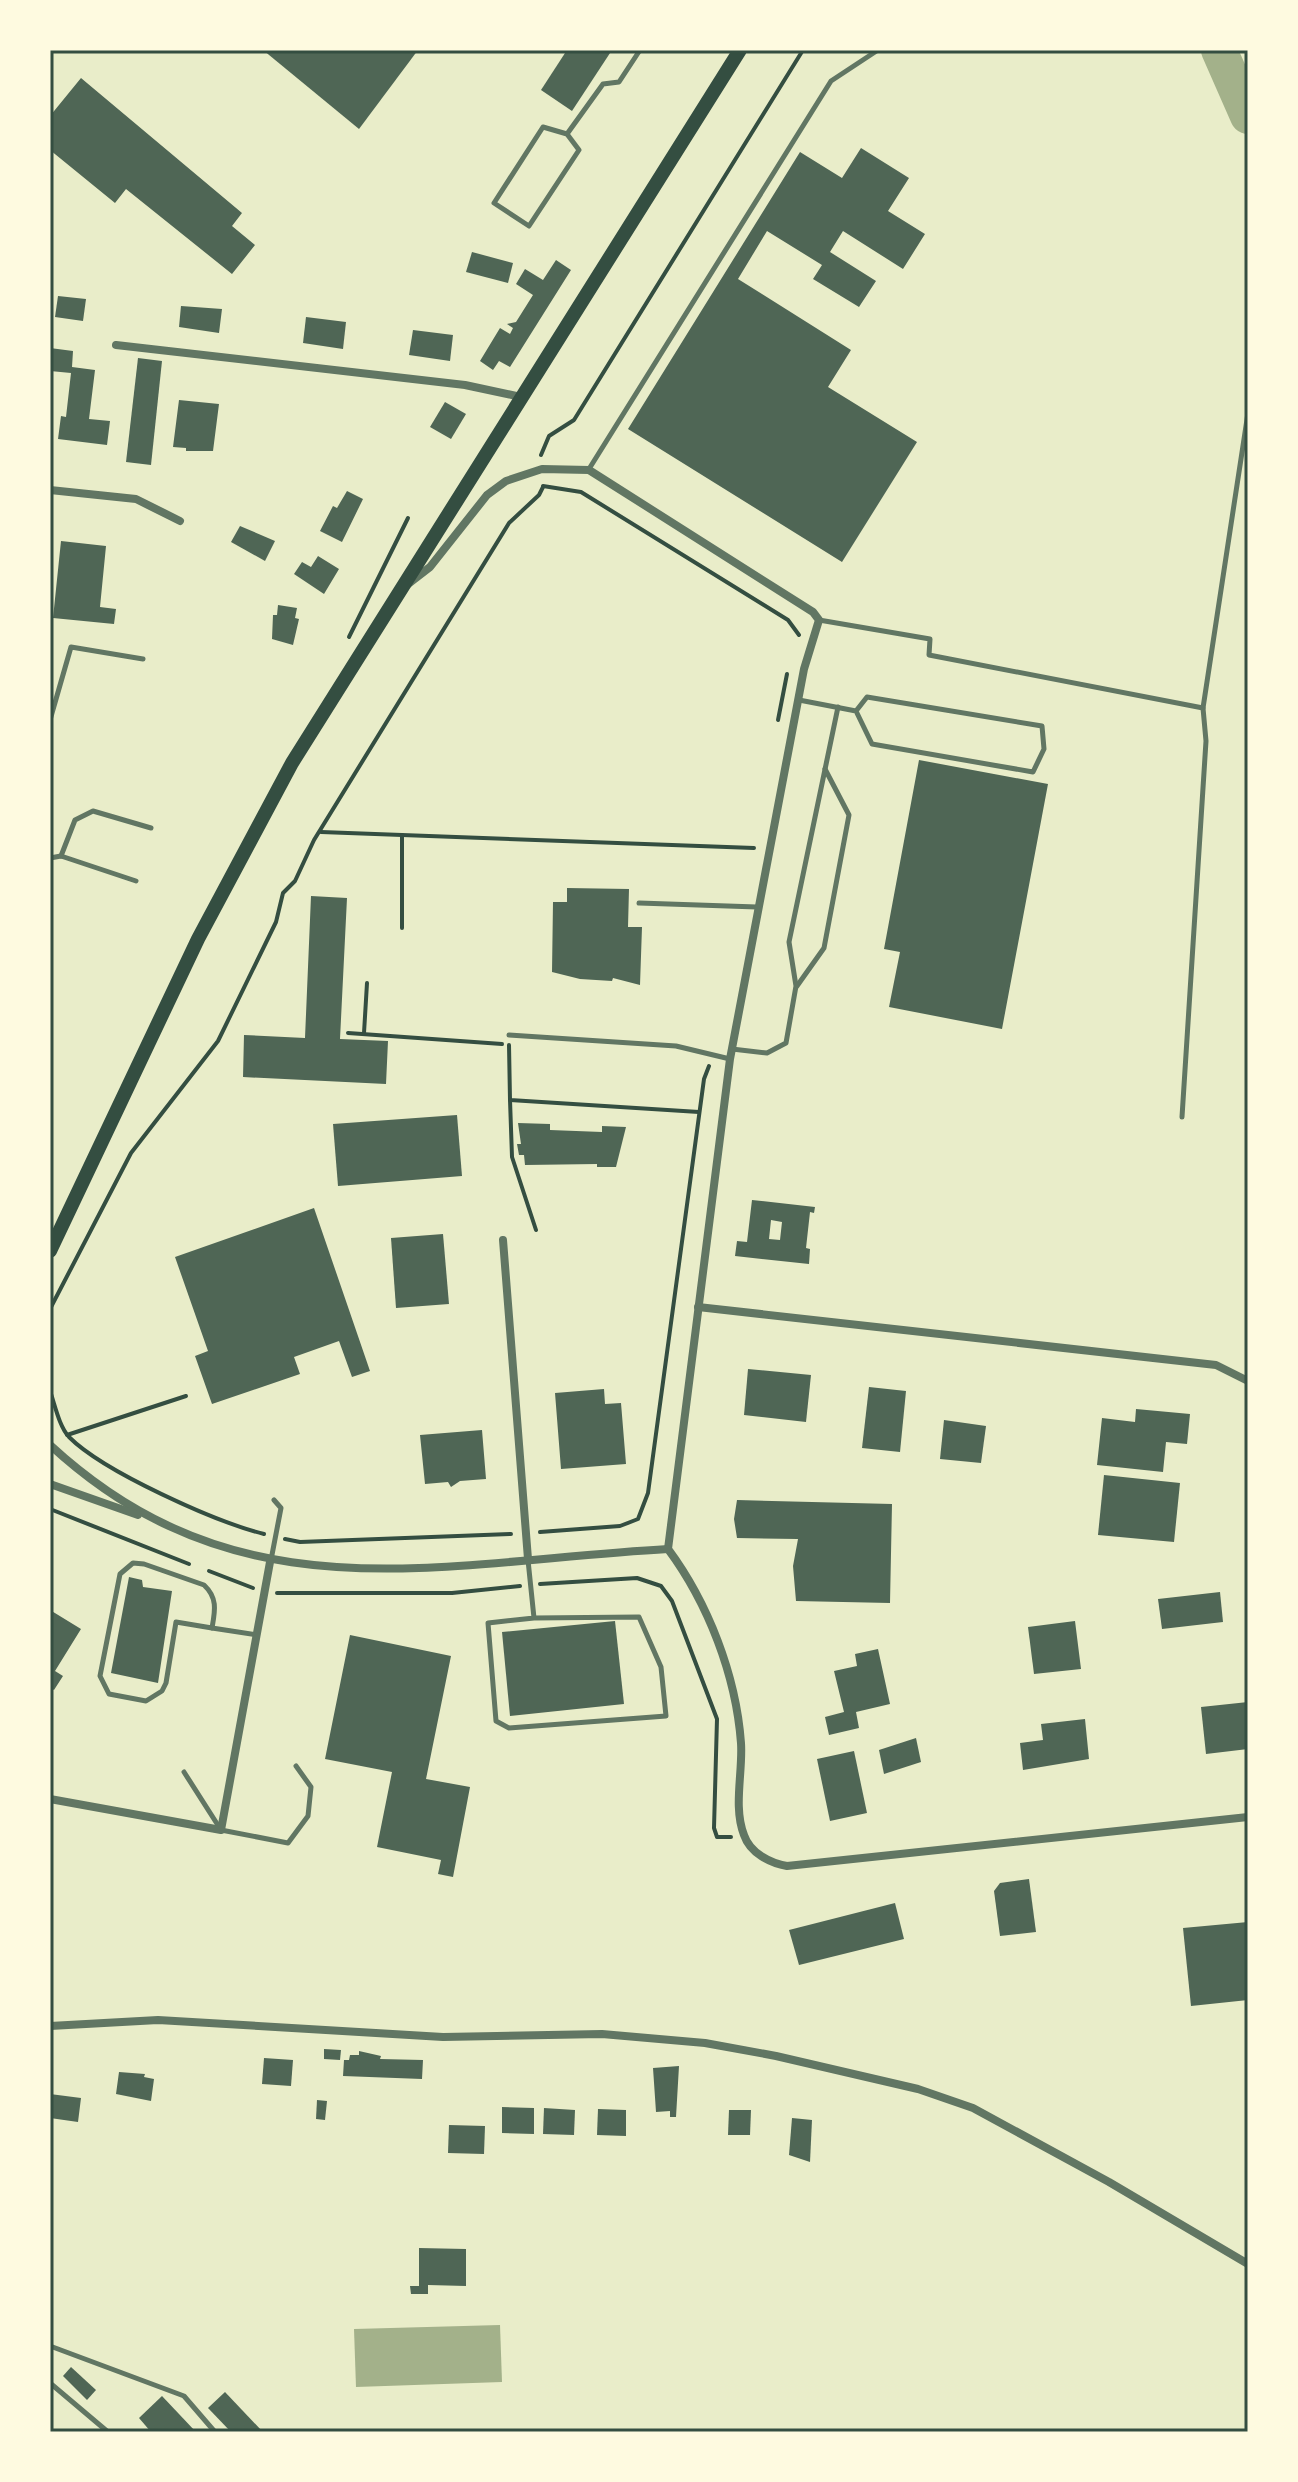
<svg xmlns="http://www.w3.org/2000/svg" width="1298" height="2482" viewBox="0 0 1298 2482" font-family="Georgia,serif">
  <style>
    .water { fill: #a3b18a }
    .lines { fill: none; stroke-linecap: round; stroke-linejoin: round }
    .river { stroke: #a3b18a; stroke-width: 36 }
    .building { fill: #4f6655; fill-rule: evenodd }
    .path { stroke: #344e41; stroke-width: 4 }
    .service { stroke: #617663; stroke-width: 5 }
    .minor { stroke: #617663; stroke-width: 8 }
    .primary { stroke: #344e41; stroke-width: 14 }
    .neatline { fill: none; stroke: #344e41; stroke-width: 3 }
  </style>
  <rect width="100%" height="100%" fill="#e9edc9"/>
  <!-- water -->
  <polygon class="water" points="500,2325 502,2382 356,2387 354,2329"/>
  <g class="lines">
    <!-- river -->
    <polyline class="river" points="1219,50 1248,116"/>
  </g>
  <!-- building -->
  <g class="building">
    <polygon points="263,50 418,50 359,129"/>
    <polygon points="567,50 612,50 572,111 541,90"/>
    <polygon points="81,78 242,213 232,226 255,245 232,274 126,189 115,203 50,150 50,116"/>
    <polygon points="861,148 909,178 888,211 925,234 903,269 843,231 830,252 876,281 859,307 813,279 822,265 767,231 738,279 851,350 828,387 917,442 842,562 628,429 800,152 842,178"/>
    <polygon points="472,252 513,263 508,283 466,272"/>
    <polygon points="556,260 571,270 510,367 499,361 493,370 480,361 500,328 510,334 513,328 507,324 516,322 533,295 516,284 525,269 543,280"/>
    <polygon points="58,296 86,299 83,321 55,317"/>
    <polygon points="181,306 222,309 219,333 179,327"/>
    <polygon points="306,317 346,322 343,349 303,343"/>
    <polygon points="413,330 453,335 450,361 409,355"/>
    <polygon points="50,348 73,351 72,367 95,370 89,419 110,421 107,445 58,439 61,416 66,417 71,373 50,371"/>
    <polygon points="138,358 162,361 151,465 126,462"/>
    <polygon points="179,400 219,404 213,451 186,451 186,448 173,447"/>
    <polygon points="445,402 466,414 451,439 430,427"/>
    <polygon points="347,491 363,499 342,542 320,531 333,506 337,508"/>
    <polygon points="240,526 275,541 265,561 231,542"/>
    <polygon points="61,541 106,546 100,607 116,609 114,624 53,618"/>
    <polygon points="318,556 339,569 324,594 294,574 302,562 311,567"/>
    <polygon points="278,605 297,608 295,618 299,619 293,645 272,639 273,615 277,615"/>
    <polygon points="919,760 1048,784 1002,1029 889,1007 900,952 884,949"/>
    <polygon points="567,888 629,889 628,927 642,927 640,985 613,978 612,981 580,979 552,972 553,902 567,902"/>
    <polygon points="311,896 347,898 340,1039 388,1041 386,1084 243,1077 244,1035 305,1038"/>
    <polygon points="457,1115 462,1176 338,1186 333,1124"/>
    <polygon points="518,1123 550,1124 550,1130 602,1132 602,1126 626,1127 616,1167 597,1167 597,1164 525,1165 524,1155 519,1155 517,1144 521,1144"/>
    <path d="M 752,1200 L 815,1207 L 814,1213 L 810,1212 L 806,1248 L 810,1249 L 809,1264 L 735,1256 L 737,1241 L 747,1242 ZM 771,1220 L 782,1222 L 780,1240 L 769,1239 Z"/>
    <polygon points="314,1208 370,1371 352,1377 339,1341 294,1357 300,1374 212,1404 195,1356 208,1351 175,1257"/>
    <polygon points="443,1234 449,1304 396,1308 391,1238"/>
    <polygon points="748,1369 811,1375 806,1422 744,1415"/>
    <polygon points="869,1387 906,1391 900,1452 862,1448"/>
    <polygon points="604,1389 605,1404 621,1403 626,1464 561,1469 555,1393"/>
    <polygon points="1136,1409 1190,1414 1187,1444 1166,1442 1163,1472 1097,1465 1102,1418 1135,1422"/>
    <polygon points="944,1420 986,1426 981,1463 940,1459"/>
    <polygon points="482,1430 486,1479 460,1481 451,1487 448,1482 425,1484 420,1435"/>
    <polygon points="1104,1475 1180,1483 1174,1542 1098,1535"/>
    <polygon points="737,1500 892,1504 890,1603 796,1601 793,1566 798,1539 737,1538 734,1519"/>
    <polygon points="129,1577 142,1580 143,1587 172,1591 158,1683 111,1673"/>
    <polygon points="1220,1592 1223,1622 1162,1629 1158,1599"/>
    <polygon points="50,1610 81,1629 55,1671 63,1676 54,1690 50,1688"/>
    <polygon points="615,1621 624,1704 510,1716 502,1632"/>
    <polygon points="1075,1621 1081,1669 1034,1674 1028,1627"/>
    <polygon points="350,1635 451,1656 426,1779 470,1787 453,1877 438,1874 441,1860 377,1847 392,1772 325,1759"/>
    <polygon points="878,1649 890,1704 856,1712 859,1728 829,1735 825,1717 844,1712 834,1671 857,1666 855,1654"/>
    <polygon points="1248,1702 1248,1749 1206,1754 1201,1707"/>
    <polygon points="1085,1719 1089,1759 1023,1770 1020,1743 1043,1740 1041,1724"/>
    <polygon points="916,1738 921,1762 884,1774 879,1750"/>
    <polygon points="854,1751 867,1813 830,1821 817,1759"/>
    <polygon points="1029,1879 1036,1932 1000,1936 994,1891 1000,1883"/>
    <polygon points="895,1903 904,1939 799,1965 789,1930"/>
    <polygon points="1248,1922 1248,2000 1191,2006 1183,1928"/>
    <polygon points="324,2049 341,2050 340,2060 324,2059"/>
    <polygon points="359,2051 381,2056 380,2059 423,2060 422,2079 343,2076 344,2060 349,2060 350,2055 359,2055"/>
    <polygon points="264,2058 293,2060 291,2086 262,2084"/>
    <polygon points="679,2066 676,2117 670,2117 670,2111 656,2112 653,2068"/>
    <polygon points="119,2072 145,2074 144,2077 154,2079 151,2101 116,2094"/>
    <polygon points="50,2094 81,2098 78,2122 50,2118"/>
    <polygon points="317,2100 327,2101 325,2120 316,2119"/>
    <polygon points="502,2107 534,2108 534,2134 502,2133"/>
    <polygon points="544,2108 575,2110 574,2135 543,2134"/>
    <polygon points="598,2109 626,2110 626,2136 597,2135"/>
    <polygon points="729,2110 751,2110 750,2135 728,2135"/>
    <polygon points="792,2118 812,2120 810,2162 789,2155"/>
    <polygon points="449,2125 485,2126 484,2154 448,2153"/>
    <polygon points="419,2248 466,2249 466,2286 428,2285 428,2294 411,2294 410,2286 419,2286"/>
    <polygon points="71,2367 96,2390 87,2400 63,2376"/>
    <polygon points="225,2392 263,2432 231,2432 208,2408"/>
    <polygon points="162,2396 196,2432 151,2432 139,2418"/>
  </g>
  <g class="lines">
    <!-- path -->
    <g class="path">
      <polyline points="541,455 549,436 574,420 803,50"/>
      <polyline points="543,486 581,492 788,620 799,635"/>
      <polyline points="349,637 408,518"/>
      <polyline points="778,720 787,674"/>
      <polyline points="321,832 754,848"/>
      <polyline points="402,928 402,835"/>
      <polyline points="348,1033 502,1044"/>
      <polyline points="364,1033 367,983"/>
      <polyline points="509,1045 510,1100 699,1112"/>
      <polyline points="510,1100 512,1157 536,1230"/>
      <polyline points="50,1309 131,1153 218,1041 276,922 283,893 295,881 314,840 509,523 539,495 543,487"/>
      <path d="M 50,1391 C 55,1405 59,1426 69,1437 C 104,1472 216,1522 264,1534"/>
      <polyline points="67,1435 186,1396"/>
      <polyline points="50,1509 189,1564"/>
      <polyline points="540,1532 620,1526 638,1519 648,1493 704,1079 709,1066"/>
      <polyline points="285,1539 300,1542 511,1534"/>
      <polyline points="209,1571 253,1588"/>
      <polyline points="540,1584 637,1578 661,1586 672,1601 717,1719 714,1828 717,1837 731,1837"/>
      <polyline points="277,1593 452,1593 520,1586"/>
    </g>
    <!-- service -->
    <g class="service">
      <polygon points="543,127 567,134 579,150 529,226 494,203"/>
      <polyline points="567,134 603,84 619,82 640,50"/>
      <polyline points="589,469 831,81 878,50"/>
      <polyline points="819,620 930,639 929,655 1203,708"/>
      <polyline points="799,700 856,711 872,744 1033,772 1044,749 1042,726 867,697 856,711"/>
      <polyline points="50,720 71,647 143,659"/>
      <polyline points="61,856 75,820 93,811 151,828"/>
      <polyline points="50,858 61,856 136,881"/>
      <polyline points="639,903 757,907"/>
      <polyline points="797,986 824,948 849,815 825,769"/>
      <polyline points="509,1035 676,1046 730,1059"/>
      <polyline points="732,1049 767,1053 786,1043 796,986 789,942 838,707"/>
      <polyline points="1182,1117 1206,741 1203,708 1248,413"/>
      <polyline points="271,1560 281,1508 274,1500"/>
      <polyline points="528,1560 534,1618 639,1617 661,1667 666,1716 509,1728 496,1721 488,1623 534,1618"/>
      <path d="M 133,1563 L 144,1564 L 204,1585 C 218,1598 215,1611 212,1628 L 176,1622 L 166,1683 L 162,1691 L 146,1701 L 109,1694 L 100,1676 L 120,1574 Z"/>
      <polyline points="212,1628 257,1635"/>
      <polyline points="184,1772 221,1830 288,1843 308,1816 311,1787 296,1766"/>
      <polyline points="50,2346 184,2396 215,2432"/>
      <polyline points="50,2383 108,2432"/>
    </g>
    <!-- minor -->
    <g class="minor">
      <polyline points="116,345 465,385 521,397"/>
      <polyline points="50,490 136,499 180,521"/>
      <path d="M 408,584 L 430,567 L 487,495 L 506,481 L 542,469 L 589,470 L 813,612 L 819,620 L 804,669 L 730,1059 L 668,1549 C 708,1603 736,1675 741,1743 C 743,1772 733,1807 744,1835 C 750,1853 770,1863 787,1866 L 1248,1817"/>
      <polyline points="503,1240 528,1559"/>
      <polyline points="698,1307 1216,1365 1248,1381"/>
      <path d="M 50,1445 C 240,1620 437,1562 668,1549"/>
      <polyline points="50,1484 138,1515"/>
      <polyline points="50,1799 221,1830 270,1562"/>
      <polyline points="50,2026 158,2020 443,2037 602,2034 705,2043 776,2056 918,2089 973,2108 1109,2182 1248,2264"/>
    </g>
    <!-- primary -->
    <polyline class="primary" points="50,1251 198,939 292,763 740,50"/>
  </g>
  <!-- border -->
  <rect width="1298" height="2482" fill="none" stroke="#fefae0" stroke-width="104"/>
  <rect x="52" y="52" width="1194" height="2378" class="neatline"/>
</svg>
